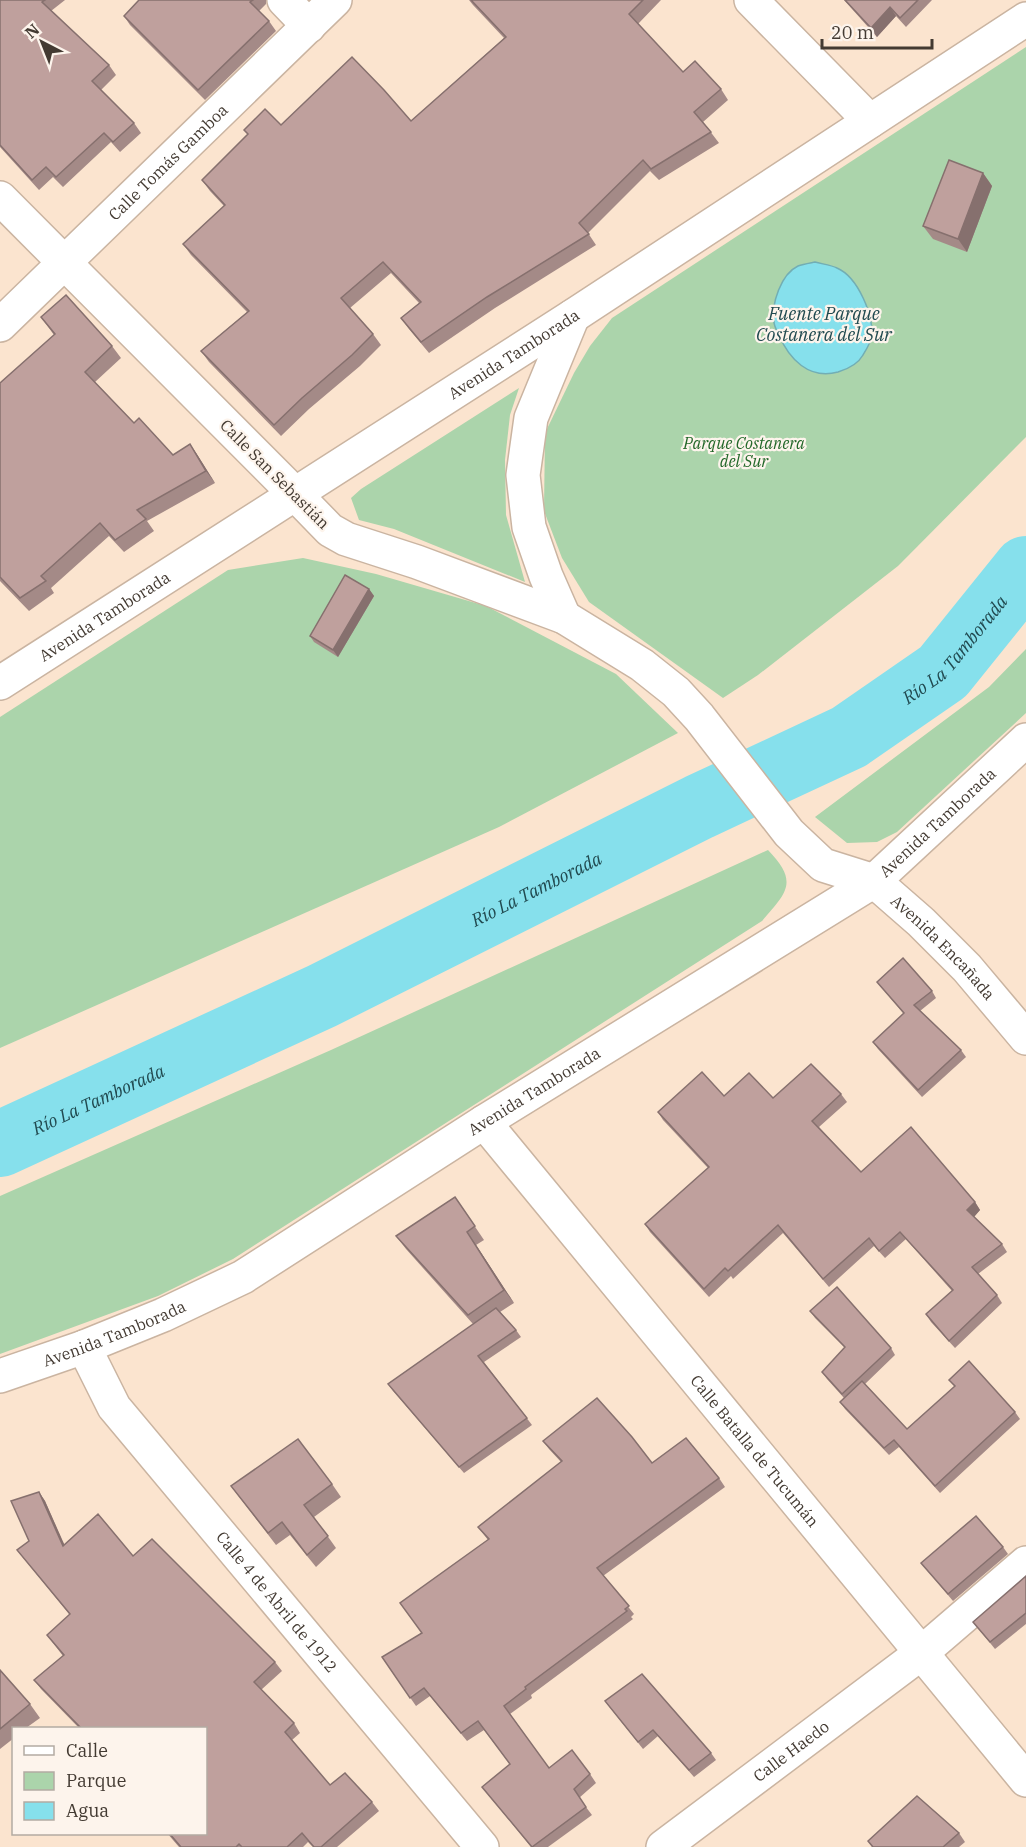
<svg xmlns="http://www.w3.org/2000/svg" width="1026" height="1847" viewBox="0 0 1026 1847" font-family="'IBM Plex Serif',serif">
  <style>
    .green { fill: #abd4ab }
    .water { fill: #86e0ec; stroke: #72aeb4; stroke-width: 1.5 }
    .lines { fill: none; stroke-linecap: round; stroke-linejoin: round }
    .river { stroke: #86e0ec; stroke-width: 66 }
    .minor-casing { stroke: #cab4a1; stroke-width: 36 }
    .secondary-casing { stroke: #cab4a1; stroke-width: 36 }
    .primary-casing { stroke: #cab4a1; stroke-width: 36 }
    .minor { stroke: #fff; stroke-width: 33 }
    .secondary { stroke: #fff; stroke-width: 33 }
    .primary { stroke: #fff; stroke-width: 33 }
    .wall { fill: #a48a87 }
    .shaded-wall { fill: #86706e }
    .building { fill: #bfa09d; stroke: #86706e; stroke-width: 1.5 }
    .labels { text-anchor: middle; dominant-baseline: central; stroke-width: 4.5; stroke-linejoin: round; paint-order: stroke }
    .street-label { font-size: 16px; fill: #433a32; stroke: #fdf4ec }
    .park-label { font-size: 16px; font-style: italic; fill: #236829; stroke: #fdf4ec }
    .water-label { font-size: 18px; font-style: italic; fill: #214a50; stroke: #fdf4ec }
  </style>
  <rect width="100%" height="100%" fill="#fbe4cf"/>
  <!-- green -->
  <g class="green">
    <polygon points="1026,47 1026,437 898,566 758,675 723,698 589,602 562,558 544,511 545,433 574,373 590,346 612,318"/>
    <polygon points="519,388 510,415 505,460 506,515 525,582 394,529 359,520 351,498 361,489"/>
    <polygon points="303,558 376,574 486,606 616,674 678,733 499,827 0,1048 0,717 228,570"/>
    <polygon points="1026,649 1026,713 897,832 877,842 847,843 815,817 989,687"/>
    <path d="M 768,850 C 799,882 787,892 762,921 L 233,1259 L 158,1296 L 0,1354 L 0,1196 L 331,1050 Z"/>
  </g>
  <!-- water -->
  <path class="water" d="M 815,262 C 822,264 831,265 837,268 C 858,277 875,317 871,338 C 870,344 866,350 863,355 C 858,364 848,369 838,372 C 809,380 789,359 779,335 C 777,331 774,326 774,322 C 771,304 781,274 798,266 C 803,264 810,263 815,262 Z"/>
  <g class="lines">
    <!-- river -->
    <path class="river" id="s1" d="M 0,1144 L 322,996 L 699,807 L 849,737 L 943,672 L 1026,569"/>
    <!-- minor casing -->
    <g class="minor-casing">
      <g id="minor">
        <polyline points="284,0 309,26"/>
        <polyline points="751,0 870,121"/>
        <polyline points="0,198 295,494"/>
        <path id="s2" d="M 0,325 L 335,0"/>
        <path id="s3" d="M 484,1122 L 1026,1780"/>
        <path id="s4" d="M 84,1347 L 114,1407 L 482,1847"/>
        <path id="s5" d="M 663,1847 L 920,1654 L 1026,1563"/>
      </g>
    </g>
    <!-- secondary casing -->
    <g class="secondary-casing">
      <g id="secondary">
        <path id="s6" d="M 295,494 L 330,530 L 346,539 L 417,562 L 564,617 L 642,665 L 676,692 L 699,717 L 789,833 L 823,865 L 874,881 L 921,922 L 967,968 L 1026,1038"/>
        <path id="s7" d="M 0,1376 L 84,1347 L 163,1315 L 243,1277 L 484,1122 L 874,881 L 1026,740"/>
      </g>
    </g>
    <!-- primary casing -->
    <g class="primary-casing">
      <g id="primary">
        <polyline points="564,617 546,576 529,527 523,475 531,418 573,316"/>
        <path id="s8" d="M 0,683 L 573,316 L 1026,19"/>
      </g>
    </g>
    <!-- minor -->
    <use href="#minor" class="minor"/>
    <!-- secondary -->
    <use href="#secondary" class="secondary"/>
    <!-- primary -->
    <use href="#primary" class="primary"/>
  </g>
  <!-- wall -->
  <g class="wall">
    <polygon points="0,0 65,0 51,11 109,65 116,75 101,90 134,123 141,133 120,152 111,142 63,187 53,177 39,190 0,147"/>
    <polygon points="139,0 266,0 266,4 259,11 269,21 276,31 205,100 130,25 124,16"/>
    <polygon points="469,0 661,0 638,24 683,72 721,89 728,100 703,122 719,143 659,180 650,171 588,233 596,245 495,308 429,353 409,329 401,318 419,303 391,273 350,308 373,334 381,345 360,366 309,409 281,436 209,362 201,351 247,312 191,255 183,244 224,206 210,191 202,180 248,135 244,130 281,125 411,121 504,38 473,5"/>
    <polygon points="844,0 932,0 906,27 896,16 877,37"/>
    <polygon points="983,173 992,186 967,252 933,239 923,226"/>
    <polygon points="41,317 112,346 121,358 95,382 134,423 173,455 190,444 198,456 215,483 147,521 154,531 124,552 109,536 51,588 54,593 29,611 0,581 0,383 54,335"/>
    <polygon points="369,589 374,596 338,657 314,642 310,636"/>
    <polygon points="877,982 932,991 936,998 920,1011 961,1050 966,1057 922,1097 878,1049 873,1042 904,1014"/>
    <polygon points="841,1094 847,1102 819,1127 861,1172 975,1202 980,1210 974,1217 1002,1244 1007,1252 978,1274 997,1295 1002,1303 955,1348 931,1322 926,1314 952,1291 906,1239 885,1258 874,1246 829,1287 783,1233 733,1279 731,1276 709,1297 650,1232 645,1224 708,1168 663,1120 658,1112 724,1096 773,1098"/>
    <polygon points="455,1197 484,1240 476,1245 514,1303 500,1312 516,1330 521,1337 484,1362 532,1425 464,1473 393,1391 388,1384 473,1324 406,1249 396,1236"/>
    <polygon points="810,1311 891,1348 895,1355 865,1384 907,1429 955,1387 949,1380 1015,1412 1020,1419 940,1493 899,1447 889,1455 845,1409 840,1402 844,1398 827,1379 822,1372 845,1348 815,1318"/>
    <polygon points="543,1441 719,1478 725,1487 603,1576 634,1614 631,1617 633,1619 531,1695 532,1698 510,1714 549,1768 590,1774 596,1783 579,1798 592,1815 548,1847 531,1847 482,1787 510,1764 484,1730 467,1741 430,1696 416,1706 382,1657 422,1633 488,1540 478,1527 561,1462 549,1449"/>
    <polygon points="332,1484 341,1497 314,1517 336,1548 316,1567 290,1535 276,1545 231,1486"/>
    <polygon points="39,1492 45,1501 64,1545 133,1556 275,1662 282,1671 261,1690 294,1723 300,1733 292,1740 330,1785 372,1802 379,1811 337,1847 313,1847 308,1842 303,1847 179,1847 167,1833 206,1833 206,1728 79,1728 41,1689 34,1680 63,1656 47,1635 70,1615 17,1550 29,1541"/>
    <polygon points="1003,1547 1008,1554 953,1601 921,1563"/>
    <polygon points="1026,1576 1026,1624 995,1649 973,1622"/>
    <polygon points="0,1670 30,1704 40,1718 26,1728 14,1728 14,1738 0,1749"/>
    <polygon points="605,1701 711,1753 716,1760 694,1777 658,1736 643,1749"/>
    <polygon points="959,1833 965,1842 959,1847 872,1847 868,1841"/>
  </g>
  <!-- shaded-wall -->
  <g class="shaded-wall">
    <polygon points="890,7 896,16 877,37 871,28"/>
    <polygon points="983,173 992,186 967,252 958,239"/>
    <polygon points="190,444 198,456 215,483 206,471"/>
    <polygon points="369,589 374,596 338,657 333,650"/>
    <polygon points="975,1202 980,1210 973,1218 967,1210"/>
    <polygon points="467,1232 476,1245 514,1303 504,1290"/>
    <polygon points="39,1492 45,1501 69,1555 63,1546"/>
  </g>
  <!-- building -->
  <g class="building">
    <polygon points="0,0 45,0 42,2 109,65 92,81 134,123 113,142 104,133 56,177 46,167 32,180 0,145"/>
    <polygon points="139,0 253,0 250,2 269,21 198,90 124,16"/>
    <polygon points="471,0 643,0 629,14 683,72 695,61 721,89 694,112 711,132 651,169 643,160 579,223 589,234 487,297 421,342 401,318 421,302 383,262 341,298 373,334 352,355 302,398 274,425 201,351 249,311 183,244 225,205 202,180 248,134 244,130 265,109 281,125 352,57 384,90 411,121 506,37"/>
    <polygon points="845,0 918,0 900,18 890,7 871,28"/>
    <polygon points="949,160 983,173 958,239 923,226"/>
    <polygon points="66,295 112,346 85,372 134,423 139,418 173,455 190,444 206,471 137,510 146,519 115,540 100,523 41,576 46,581 20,598 0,577 0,383 55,334 41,317"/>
    <polygon points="345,575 369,589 333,650 310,636"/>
    <polygon points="903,958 932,991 914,1005 961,1050 918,1090 873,1042 904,1013 877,982"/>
    <polygon points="811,1064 841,1094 812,1121 861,1172 911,1127 975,1202 967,1210 1002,1244 972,1267 997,1295 949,1341 926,1314 953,1290 900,1232 879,1251 869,1238 823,1279 778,1225 728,1271 725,1268 704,1289 645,1224 709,1167 658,1112 702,1072 724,1096 749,1073 773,1098"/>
    <polygon points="455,1197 475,1226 467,1232 504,1290 468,1315 396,1236"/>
    <polygon points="837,1287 891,1348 842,1394 822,1372 845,1347 810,1311"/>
    <polygon points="496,1308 516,1330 478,1356 527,1418 459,1467 388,1384"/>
    <polygon points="969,1361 1015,1412 935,1486 894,1440 884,1448 840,1402 862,1381 907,1429 955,1386 949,1380"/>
    <polygon points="597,1398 632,1437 652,1463 686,1438 719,1478 597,1568 629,1606 625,1609 627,1611 525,1687 526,1689 504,1706 549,1768 572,1750 590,1774 574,1789 586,1807 532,1847 482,1787 510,1764 478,1721 461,1733 424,1688 410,1698 382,1657 422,1633 400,1603 489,1539 478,1527 562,1461 543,1441"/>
    <polygon points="298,1439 332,1484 304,1505 328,1536 307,1555 282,1522 268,1533 231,1486"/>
    <polygon points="39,1492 63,1546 98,1514 133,1556 152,1539 275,1662 254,1682 294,1723 285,1732 330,1785 345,1773 372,1802 321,1847 314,1847 302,1833 287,1847 242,1847 239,1844 236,1847 181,1847 169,1833 206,1833 206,1728 81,1728 34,1680 64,1655 47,1635 70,1614 17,1550 29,1541 11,1501"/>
    <polygon points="976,1516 1003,1547 948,1594 921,1563"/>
    <polygon points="1026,1576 1026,1613 990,1642 973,1622"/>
    <polygon points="0,1670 30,1704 0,1729"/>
    <polygon points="642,1674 711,1753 689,1770 653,1730 638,1742 605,1701"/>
    <polygon points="917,1796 959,1833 943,1847 873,1847 868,1841"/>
  </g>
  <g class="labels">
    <!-- street labels -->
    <g class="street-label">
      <text stroke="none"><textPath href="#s2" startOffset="234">Calle Tomás Gamboa</textPath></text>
      <text stroke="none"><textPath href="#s8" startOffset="610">Avenida Tamborada</textPath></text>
      <text transform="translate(275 474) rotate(45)">Calle San Sebastián</text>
      <text stroke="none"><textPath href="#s8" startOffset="124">Avenida Tamborada</textPath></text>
      <text stroke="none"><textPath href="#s7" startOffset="1094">Avenida Tamborada</textPath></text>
      <text stroke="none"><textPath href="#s6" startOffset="812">Avenida Encañada</textPath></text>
      <text stroke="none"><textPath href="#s7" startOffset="608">Avenida Tamborada</textPath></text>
      <text stroke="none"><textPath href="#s7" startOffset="122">Avenida Tamborada</textPath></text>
      <text stroke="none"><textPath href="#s3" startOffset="426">Calle Batalla de Tucumán</textPath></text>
      <text stroke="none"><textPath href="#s4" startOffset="321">Calle 4 de Abril de 1912</textPath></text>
      <text stroke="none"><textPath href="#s5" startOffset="160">Calle Haedo</textPath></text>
    </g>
    <!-- park labels -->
    <g class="park-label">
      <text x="744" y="443">Parque Costanera<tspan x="744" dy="18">del Sur</tspan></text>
    </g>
    <!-- water labels -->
    <g class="water-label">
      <text x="824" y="313">Fuente Parque<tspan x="824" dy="21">Costanera del Sur</tspan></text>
      <text stroke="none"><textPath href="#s1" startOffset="1080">Río La Tamborada</textPath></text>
      <text stroke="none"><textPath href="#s1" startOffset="594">Río La Tamborada</textPath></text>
      <text stroke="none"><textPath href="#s1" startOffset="108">Río La Tamborada</textPath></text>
    </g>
  </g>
  <!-- legend -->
  <rect x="12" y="1727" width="195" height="108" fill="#fdf4ec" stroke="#b3aaa2" stroke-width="1.5"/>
  <rect x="24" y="1746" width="30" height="9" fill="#ffffff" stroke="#b3aaa2" stroke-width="1.5"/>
  <text x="66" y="1757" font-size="18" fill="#433a32">Calle</text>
  <rect x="24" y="1772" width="30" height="18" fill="#abd4ab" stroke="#b3aaa2" stroke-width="1.5"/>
  <text x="66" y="1787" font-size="18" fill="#433a32">Parque</text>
  <rect x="24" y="1802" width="30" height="18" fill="#86e0ec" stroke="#b3aaa2" stroke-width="1.5"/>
  <text x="66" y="1817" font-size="18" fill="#433a32">Agua</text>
  <!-- north arrow -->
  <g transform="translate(42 42) rotate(318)" stroke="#fdf4ec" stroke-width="4.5" paint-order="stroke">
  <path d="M0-4.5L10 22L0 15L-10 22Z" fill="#433a32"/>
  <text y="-9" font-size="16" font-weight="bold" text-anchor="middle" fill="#433a32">N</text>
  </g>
  <!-- scale -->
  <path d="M822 39v9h110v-9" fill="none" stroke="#433a32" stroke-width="3"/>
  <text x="831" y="39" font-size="18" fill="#433a32" stroke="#fdf4ec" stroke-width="4.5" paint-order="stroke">20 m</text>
</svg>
